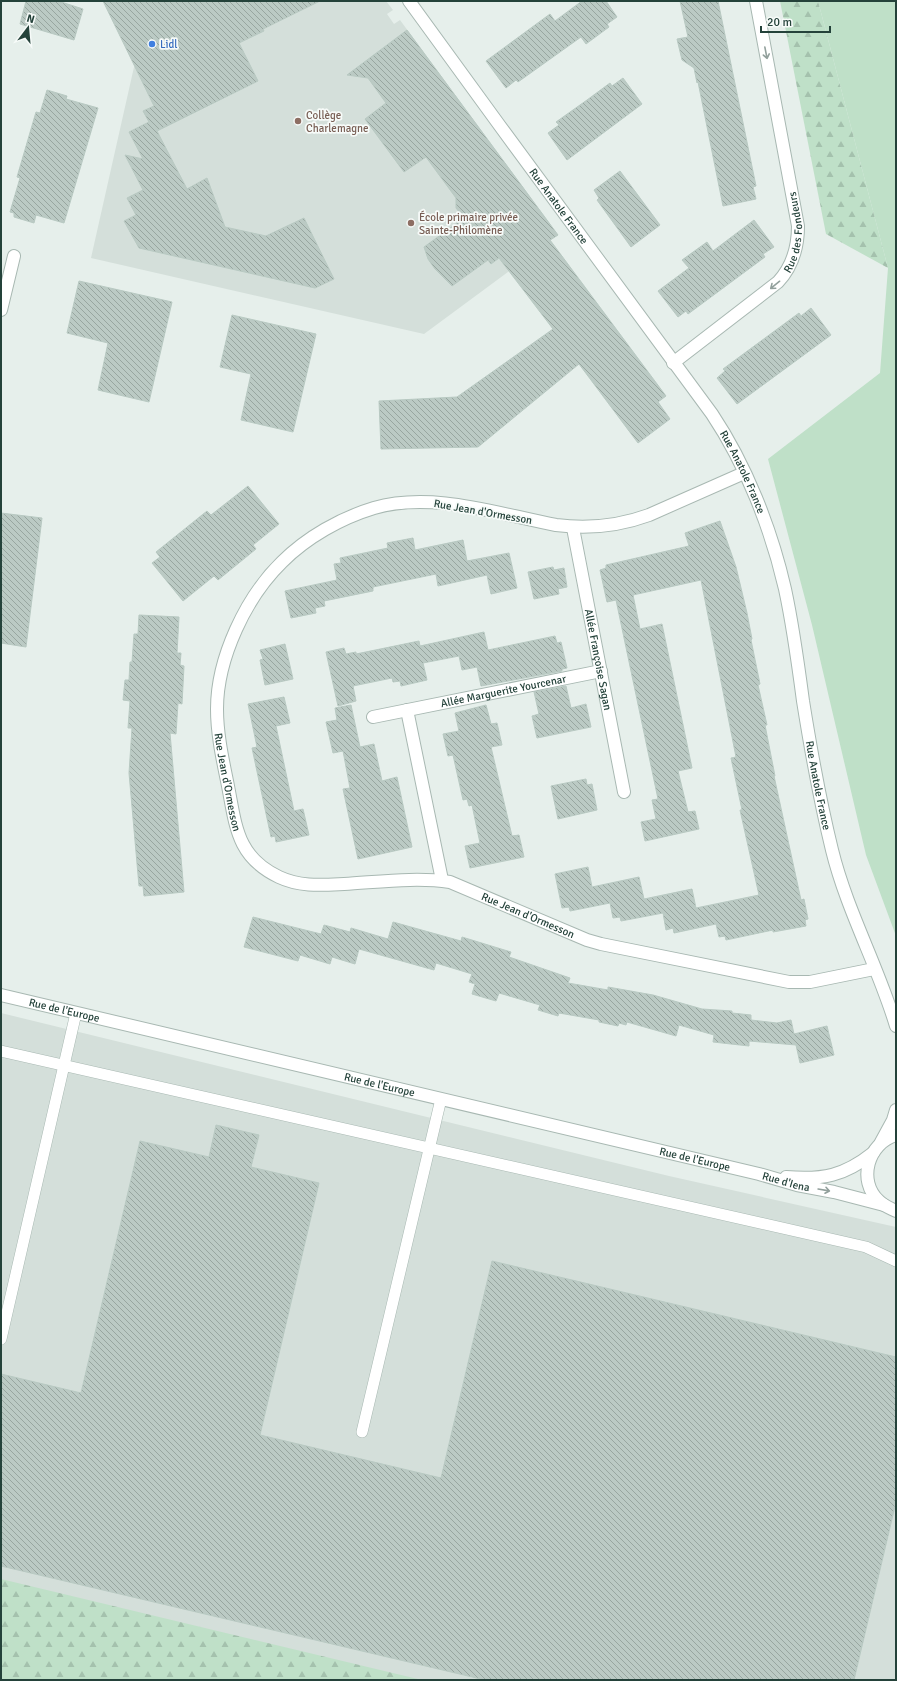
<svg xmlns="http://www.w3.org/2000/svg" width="897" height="1681" viewBox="0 0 897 1681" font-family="Signika,sans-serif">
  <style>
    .built { fill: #d4dfda }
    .grass { fill: #bfe0c8 }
    .forest { fill: url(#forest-firs) }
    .building { fill: url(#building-back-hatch); stroke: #b8c9c2 }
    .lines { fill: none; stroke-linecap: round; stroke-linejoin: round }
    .service-casing { stroke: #a8b8b2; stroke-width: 12 }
    .minor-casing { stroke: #a8b8b2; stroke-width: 14 }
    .tertiary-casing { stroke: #a8b8b2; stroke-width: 14 }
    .service { stroke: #fff; stroke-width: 11 }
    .minor { stroke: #fff; stroke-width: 12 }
    .tertiary { stroke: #fff; stroke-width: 12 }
    .oneway { stroke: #92a09c }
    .shop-dot { fill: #3f7fe0; stroke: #f7fbf9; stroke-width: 1.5 }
    .education-dot { fill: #8d6e63; stroke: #f7fbf9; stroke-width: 1.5 }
    .labels { text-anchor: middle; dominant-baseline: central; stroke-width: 3.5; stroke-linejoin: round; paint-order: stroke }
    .shop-label { font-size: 11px; fill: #366cbe; stroke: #f7fbf9; text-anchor: start }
    .education-label { font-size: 11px; fill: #785e54; stroke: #f7fbf9; text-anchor: start }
    .street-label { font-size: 11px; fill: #24423a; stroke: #f7fbf9 }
  </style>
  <defs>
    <pattern id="forest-firs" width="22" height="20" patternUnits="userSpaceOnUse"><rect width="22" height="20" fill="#bfe0c8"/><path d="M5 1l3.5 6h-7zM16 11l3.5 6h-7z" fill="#a4c1ad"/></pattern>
    <pattern id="building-back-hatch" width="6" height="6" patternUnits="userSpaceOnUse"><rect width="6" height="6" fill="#bbcac4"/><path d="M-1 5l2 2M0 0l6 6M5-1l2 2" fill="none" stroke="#98a6a0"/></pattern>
  </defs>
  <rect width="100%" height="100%" fill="#e6efeb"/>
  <!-- built -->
  <g class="built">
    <polygon points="269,1 386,1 393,10 387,14 394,24 400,20 558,235 424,334 91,258 134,67"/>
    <polygon points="1,1013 669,1176 896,1227 896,1680 1,1680"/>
  </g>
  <!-- grass -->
  <polygon class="grass" points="818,1 896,1 896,936 866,855 812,625 768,459 880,373 888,268"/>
  <!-- forest -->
  <g class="forest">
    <polygon points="780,1 818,1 888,268 826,234"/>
    <polygon points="1,1579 422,1680 1,1680"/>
  </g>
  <!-- building -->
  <g class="building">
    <polygon points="26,1 58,1 83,9 74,40 20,24"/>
    <polygon points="103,1 320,1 263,29 264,31 239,43 258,81 157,131 187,189 207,178 225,227 266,236 304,218 334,279 315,288 139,248 124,221 136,215 127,198 143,190 125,155 143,159 129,132 149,122 143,111 154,106"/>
    <polygon points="582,1 606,1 617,17 607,24 609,27 586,44 581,37 518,82 516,80 506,88 486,61 550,14 555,21"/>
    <polygon points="680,1 718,1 756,186 753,187 756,199 723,206 698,82 697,83 694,68 682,60 677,39 688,37"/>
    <polygon points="407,30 558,235 550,240 666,396 658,402 670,419 638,443 579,364 478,447 381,449 379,401 457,397 553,329 499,258 491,264 488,260 452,286 435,269 428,259 424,247 464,218 456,208 456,198 426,157 404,172 365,119 386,103 368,78 347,75"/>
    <polygon points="623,78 642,104 567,160 548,133 559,125 556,122 587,100 610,83 612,86"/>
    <polygon points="47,90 67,96 66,99 98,108 64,223 36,215 34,223 14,217 14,213 10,212 20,178 17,177 36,112 40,113"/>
    <polygon points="620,171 660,225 631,247 597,200 599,198 594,190"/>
    <polygon points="754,220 774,247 763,254 765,257 688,314 686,311 678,317 658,291 689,268 682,260 707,242 713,251"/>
    <polygon points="79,281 172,302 149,402 98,390 108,343 67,333"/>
    <polygon points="811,308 831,335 737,404 717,378 725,371 723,369 799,313 801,316"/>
    <polygon points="232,315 316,334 293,432 241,420 251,374 220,367"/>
    <polygon points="248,486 279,524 253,545 256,549 218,580 214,576 183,601 152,563 160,557 156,552 207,511 211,515"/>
    <polygon points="1,513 42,518 26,647 1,643"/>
    <polygon points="720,521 736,567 747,613 752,639 751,640 760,684 758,685 767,725 765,725 775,776 774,776 801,900 804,899 808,919 805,920 806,926 773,932 773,930 726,940 725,936 719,937 716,924 674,933 673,928 666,930 663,913 621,921 620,917 613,918 610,903 570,911 569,907 562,908 555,874 588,867 592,887 639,877 644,899 692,889 696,908 759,895 740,810 742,810 731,758 736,757 701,580 633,595 640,629 662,624 692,768 678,771 688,812 695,811 699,829 645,841 641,822 656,819 652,800 658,799 616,600 607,602 600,570 606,568 606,565 689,546 685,533"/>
    <polygon points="413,538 415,550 463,540 467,561 509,553 517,588 491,594 487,575 438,586 436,574 373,587 373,591 324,601 325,606 315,608 316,613 291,618 285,591 337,580 334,564 341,563 340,558 388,548 387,543"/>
    <polygon points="553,567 554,570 564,568 567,587 558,589 559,594 534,599 528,572"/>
    <polygon points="139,615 179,617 177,653 181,653 180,665 184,666 182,704 178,703 176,734 170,733 184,892 144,896 143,886 139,886 129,773 132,728 128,728 130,701 123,700 125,680 129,680 130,662 132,662 134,634 138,634"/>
    <polygon points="484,632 488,650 555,636 557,643 561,642 567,668 562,669 562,671 481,686 477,667 462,670 459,656 423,663 427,680 401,686 400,681 393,682 392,678 353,686 356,701 338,706 326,652 344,648 346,654 356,652 356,654 419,641 420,646"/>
    <polygon points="285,644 293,679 265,685 260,660 263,659 260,650"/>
    <polygon points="566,686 571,708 586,704 591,727 537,738 532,716 539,714 534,692"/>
    <polygon points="284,697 290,723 276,726 294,811 303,809 309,835 276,842 275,836 271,837 252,748 257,747 248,704"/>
    <polygon points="351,705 360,747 374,744 382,781 397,777 412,847 358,859 343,789 350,788 343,751 333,753 326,722 337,720 335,708"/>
    <polygon points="486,705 491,724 497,723 502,745 491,747 512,836 519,835 524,857 470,868 465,846 480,843 472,805 469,806 467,799 463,800 453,755 448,756 443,734 459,731 455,713"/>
    <polygon points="586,779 587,785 592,784 597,810 558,819 551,786"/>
    <polygon points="253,917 321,934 324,925 350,932 351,928 388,939 393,922 461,941 462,937 511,952 509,957 570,978 568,983 608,990 608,987 653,995 702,1009 732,1011 732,1013 751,1015 751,1020 777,1023 791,1020 794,1034 827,1026 834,1055 800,1063 796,1045 749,1041 749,1046 713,1042 714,1035 679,1025 676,1036 627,1022 626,1025 619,1023 618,1026 599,1022 599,1020 559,1013 558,1016 538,1010 540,1005 499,993 496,1001 472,994 475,984 469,982 472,974 436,963 434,970 359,949 355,964 332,957 330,964 300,955 298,961 244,947"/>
    <polygon points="216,1125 259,1135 251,1167 319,1183 260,1435 441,1478 492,1261 896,1357 896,1502 854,1680 485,1680 1,1566 1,1374 81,1393 140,1141 209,1157"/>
  </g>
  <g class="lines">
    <!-- service casing -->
    <g class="service-casing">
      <g id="service">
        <polyline points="1,1051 866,1247 896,1261"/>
        <polyline points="1,1339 76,1013"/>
        <polyline points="362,1432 441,1099"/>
      </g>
    </g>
    <!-- minor casing -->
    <g class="minor-casing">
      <g id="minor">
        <polyline points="1,310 14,256"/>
        <path id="s1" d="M 673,363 L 778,282 C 793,266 798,247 798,226 L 756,1"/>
        <path id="s2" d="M 744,473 L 649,515 C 619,526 587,529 556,525 C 498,514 432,491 374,508 C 341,518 307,537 282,562 C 246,597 217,658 217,709 C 217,735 223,761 228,786 C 236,827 237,857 279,877 C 300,887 322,885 344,884 C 379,882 416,877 450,882 L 587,940 L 601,944 L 789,982 L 810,982 L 874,969"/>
        <path id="s3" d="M 573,528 L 624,792"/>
        <polyline points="407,710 442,880"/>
        <path id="s4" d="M 373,717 L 601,671"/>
      </g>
    </g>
    <!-- tertiary casing -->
    <g class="tertiary-casing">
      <g id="tertiary">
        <path id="s5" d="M 409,1 L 500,126 L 712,414 C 746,465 771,528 785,589 C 793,626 798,663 803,701 C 811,751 820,801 832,850 C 847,911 878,966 896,1026"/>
        <path id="s6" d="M 1,995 L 759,1174 L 797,1185 L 834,1192 L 884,1205"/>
        <path d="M 896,1135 C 868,1143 857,1181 879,1201 C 884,1206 890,1208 896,1211"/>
        <polyline points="881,1142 893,1120 896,1110"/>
        <path d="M 786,1177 C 823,1180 844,1176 873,1153"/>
      </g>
    </g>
    <!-- service -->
    <use href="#service" class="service"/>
    <!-- minor -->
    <use href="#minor" class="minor"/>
    <!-- tertiary -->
    <use href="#tertiary" class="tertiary"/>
  </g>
  <!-- one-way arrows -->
  <defs><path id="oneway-shaft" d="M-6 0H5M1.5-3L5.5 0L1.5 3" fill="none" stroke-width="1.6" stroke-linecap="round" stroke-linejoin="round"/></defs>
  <g class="oneway">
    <use href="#oneway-shaft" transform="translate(766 53) rotate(79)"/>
    <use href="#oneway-shaft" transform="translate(775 285) rotate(141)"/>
    <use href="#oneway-shaft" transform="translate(824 1190) rotate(10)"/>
  </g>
  <!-- markers -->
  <circle class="shop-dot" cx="152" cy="44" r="4"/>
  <g class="education-dot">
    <circle cx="298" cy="121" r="4"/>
    <circle cx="411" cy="223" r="4"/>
  </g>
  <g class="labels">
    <!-- shop labels -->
    <g class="shop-label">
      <text x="160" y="44">Lidl</text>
    </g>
    <!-- education labels -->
    <g class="education-label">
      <text x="306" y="115">Collège<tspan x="306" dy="13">Charlemagne</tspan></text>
      <text x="419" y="217">École primaire privée<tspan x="419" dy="13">Sainte-Philomène</tspan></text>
    </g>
    <!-- street labels -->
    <g class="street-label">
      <text stroke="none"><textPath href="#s5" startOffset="254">Rue Anatole France</textPath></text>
      <text stroke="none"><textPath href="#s1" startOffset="187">Rue des Fondeurs</textPath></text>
      <text stroke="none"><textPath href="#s5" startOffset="578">Rue Anatole France</textPath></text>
      <text transform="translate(483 512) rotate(10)">Rue Jean d'Ormesson</text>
      <text stroke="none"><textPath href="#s3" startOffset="134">Allée Françoise Sagan</textPath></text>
      <text stroke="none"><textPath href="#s4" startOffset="133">Allée Marguerite Yourcenar</textPath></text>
      <text stroke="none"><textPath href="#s2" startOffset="729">Rue Jean d'Ormesson</textPath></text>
      <text stroke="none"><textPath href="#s5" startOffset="902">Rue Anatole France</textPath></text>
      <text stroke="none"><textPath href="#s2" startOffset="1100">Rue Jean d'Ormesson</textPath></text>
      <text stroke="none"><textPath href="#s6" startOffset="65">Rue de l'Europe</textPath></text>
      <text stroke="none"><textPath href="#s6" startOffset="389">Rue de l'Europe</textPath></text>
      <text stroke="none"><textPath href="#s6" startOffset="713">Rue de l'Europe</textPath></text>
      <text stroke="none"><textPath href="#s6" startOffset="807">Rue d'Iena</textPath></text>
    </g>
  </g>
  <!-- border -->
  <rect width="897" height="1681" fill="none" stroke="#24423a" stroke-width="4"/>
  <!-- north arrow -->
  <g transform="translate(28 28) rotate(16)" stroke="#f7fbf9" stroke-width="3" paint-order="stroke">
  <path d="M0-3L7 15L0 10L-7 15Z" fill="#24423a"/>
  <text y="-6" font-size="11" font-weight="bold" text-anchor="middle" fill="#24423a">N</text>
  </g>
  <!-- scale -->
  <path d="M761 26v6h69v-6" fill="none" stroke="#24423a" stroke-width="2"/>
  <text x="767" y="26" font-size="12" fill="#24423a" stroke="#f7fbf9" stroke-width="3" paint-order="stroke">20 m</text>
</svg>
